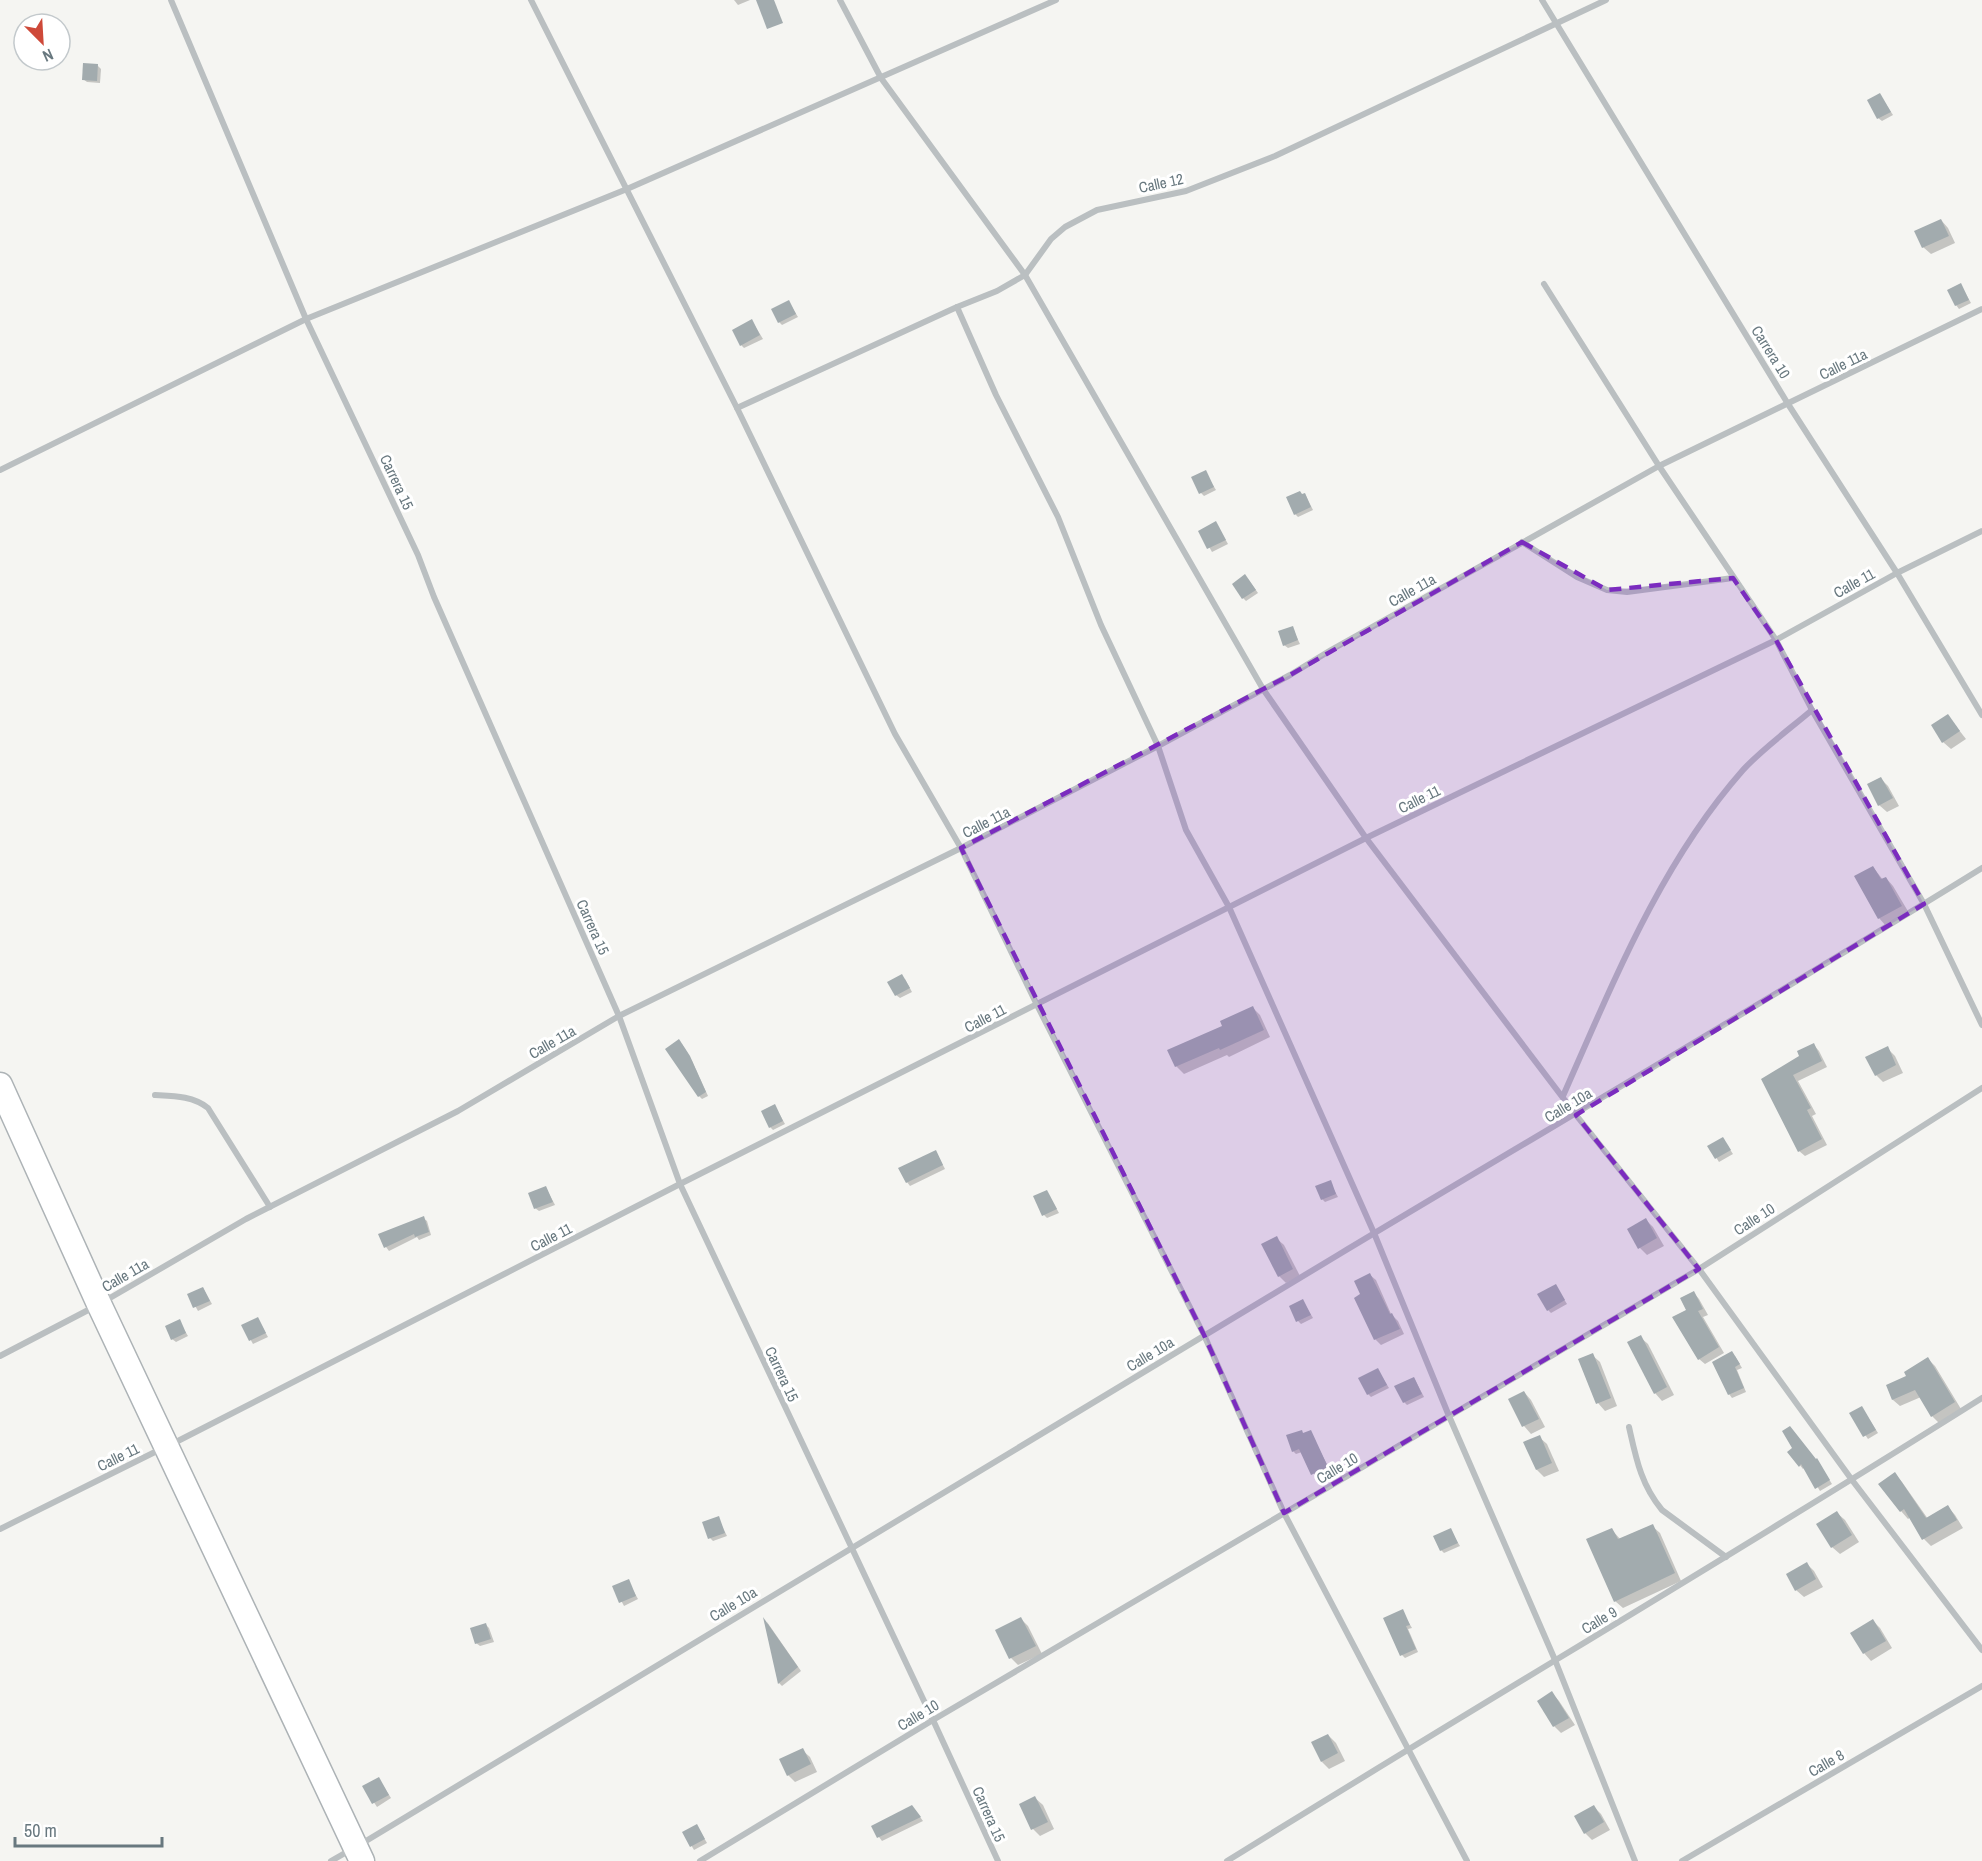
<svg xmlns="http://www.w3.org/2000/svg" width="1982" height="1861" viewBox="0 0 1982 1861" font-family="'Archivo Narrow',sans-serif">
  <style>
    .shadow { fill: #0003 }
    .building { fill: #a2abae }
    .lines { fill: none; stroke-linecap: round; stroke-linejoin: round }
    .secondary-casing { stroke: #adb3b6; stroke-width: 27 }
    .street { stroke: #babfc1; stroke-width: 6 }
    .secondary { stroke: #fff; stroke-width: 24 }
    .marked { fill: #7b2cbf; fill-opacity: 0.2; stroke: #7b2cbf; stroke-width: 4.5; stroke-dasharray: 12 8; stroke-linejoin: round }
    .labels { text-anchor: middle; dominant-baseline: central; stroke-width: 6; stroke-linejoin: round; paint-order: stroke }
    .street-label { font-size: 15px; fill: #68787f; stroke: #fff }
  </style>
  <rect width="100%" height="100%" fill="#f5f5f2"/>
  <!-- shadow -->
  <g class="shadow">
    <polygon points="734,0 750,0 738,5"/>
    <polygon points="97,65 101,69 100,83 87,82 83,79"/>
    <polygon points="1880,95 1893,115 1882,121 1878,118"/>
    <polygon points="1941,220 1948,228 1955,243 1931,254 1923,247"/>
    <polygon points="1961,285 1971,303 1959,309 1956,305"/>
    <polygon points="789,302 798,317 782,325 779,322"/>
    <polygon points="752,321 763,339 744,348 741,345"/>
    <polygon points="1205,472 1216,490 1204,496 1201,493"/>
    <polygon points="1305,494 1313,510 1298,517 1295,514"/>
    <polygon points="1216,523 1228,544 1212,552 1200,531"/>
    <polygon points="1248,579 1258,593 1246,601 1243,598"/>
    <polygon points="1292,627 1300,644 1288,648 1284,645"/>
    <polygon points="1948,716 1966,739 1951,749 1943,742"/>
    <polygon points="1881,779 1888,786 1899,806 1887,812 1879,805"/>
    <polygon points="1873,867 1883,880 1886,878 1893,886 1909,913 1886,926 1879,918"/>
    <polygon points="905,979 912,992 900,998 896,995"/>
    <polygon points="1253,1008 1260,1015 1270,1037 1229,1057 1227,1055 1184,1074 1176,1066 1224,1027"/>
    <polygon points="682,1044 692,1061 708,1096 702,1099 699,1096"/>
    <polygon points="1814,1045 1819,1051 1827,1067 1798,1081 1816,1114 1812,1116 1827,1145 1805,1156 1799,1151 1763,1080 1801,1057"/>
    <polygon points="1887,1048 1895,1056 1903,1073 1883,1082 1876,1075"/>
    <polygon points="775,1106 785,1124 773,1130 770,1127"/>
    <polygon points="1723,1139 1733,1154 1719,1162 1709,1146"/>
    <polygon points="936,1152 945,1169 910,1186 907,1182"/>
    <polygon points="1330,1182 1338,1197 1325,1202 1322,1199"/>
    <polygon points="546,1188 555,1205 539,1211 535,1208"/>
    <polygon points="1047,1192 1059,1213 1047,1218 1044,1215"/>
    <polygon points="423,1218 427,1221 431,1235 419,1240 417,1237 389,1251 386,1247 380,1235"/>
    <polygon points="1646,1220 1653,1227 1664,1246 1647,1255 1640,1248"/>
    <polygon points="1276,1238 1284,1245 1300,1276 1286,1283 1279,1276"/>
    <polygon points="1370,1275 1376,1280 1391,1314 1398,1321 1404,1334 1381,1345 1375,1339 1362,1295"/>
    <polygon points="1555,1285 1567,1304 1551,1313 1548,1310"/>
    <polygon points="203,1288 212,1304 198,1311 189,1295"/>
    <polygon points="1694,1293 1699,1299 1708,1315 1703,1317 1724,1353 1705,1364 1699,1359 1688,1310"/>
    <polygon points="1303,1301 1313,1318 1301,1324 1298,1321"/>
    <polygon points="258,1319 268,1337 253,1344 243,1326"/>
    <polygon points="179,1321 188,1336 176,1342 172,1339"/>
    <polygon points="1640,1337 1648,1344 1674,1395 1662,1401 1655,1393"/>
    <polygon points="1592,1355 1600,1362 1617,1406 1605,1411 1598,1403"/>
    <polygon points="1735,1356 1742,1368 1737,1370 1746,1392 1732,1398 1729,1394"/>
    <polygon points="1928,1359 1935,1366 1961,1409 1939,1423 1932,1416 1921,1397 1900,1406 1893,1400 1888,1386 1908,1376"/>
    <polygon points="1378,1370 1389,1388 1371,1397 1368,1394"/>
    <polygon points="1414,1378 1424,1397 1407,1405 1404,1402"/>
    <polygon points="1524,1392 1531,1400 1545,1427 1531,1434 1524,1426 1510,1400"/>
    <polygon points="1862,1408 1878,1433 1868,1439 1851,1414"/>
    <polygon points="1310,1432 1330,1470 1316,1477 1302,1452 1296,1454 1293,1451 1304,1435"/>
    <polygon points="1539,1437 1547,1444 1559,1471 1544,1477 1537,1470 1525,1443"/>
    <polygon points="1789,1452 1817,1460 1832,1484 1820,1491 1805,1467 1803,1469"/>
    <polygon points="1895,1474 1902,1482 1928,1519 1948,1507 1955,1515 1963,1528 1931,1546 1924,1539 1911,1517 1908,1519 1901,1511 1881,1484"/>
    <polygon points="1837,1513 1845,1520 1859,1542 1840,1554 1832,1547"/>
    <polygon points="718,1518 727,1536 713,1541 710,1538"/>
    <polygon points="1652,1526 1660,1533 1681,1581 1623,1608 1615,1601 1612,1530 1621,1540"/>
    <polygon points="1450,1530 1460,1546 1444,1553 1441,1550"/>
    <polygon points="1807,1564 1814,1571 1823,1587 1804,1597 1796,1590"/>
    <polygon points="628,1581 638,1599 624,1606 614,1587"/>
    <polygon points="1402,1611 1412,1628 1408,1629 1418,1652 1405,1658 1402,1655"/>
    <polygon points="1021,1619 1028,1626 1042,1654 1018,1665 1011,1658"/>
    <polygon points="1873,1621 1880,1628 1892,1648 1871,1661 1864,1653"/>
    <polygon points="767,1622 801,1671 782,1686 779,1683"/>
    <polygon points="486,1625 489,1628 494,1642 480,1646 476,1643"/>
    <polygon points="1552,1693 1559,1701 1575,1725 1561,1733 1554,1726"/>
    <polygon points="1328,1735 1336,1743 1345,1761 1329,1769 1322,1762"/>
    <polygon points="802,1750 810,1757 817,1772 795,1782 788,1775"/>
    <polygon points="379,1779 391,1798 377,1807 364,1787"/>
    <polygon points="1035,1798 1043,1805 1054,1829 1040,1836 1033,1829"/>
    <polygon points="1594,1807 1601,1814 1610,1830 1592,1840 1585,1833"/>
    <polygon points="915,1810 923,1821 882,1841 879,1837 873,1827"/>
    <polygon points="697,1826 707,1843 694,1850 684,1833"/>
  </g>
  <!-- building -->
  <g class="building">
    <polygon points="756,0 774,0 783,23 767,29"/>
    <polygon points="83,63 98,64 97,81 82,80"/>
    <polygon points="1880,93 1891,112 1877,119 1867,100"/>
    <polygon points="1941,219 1949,236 1922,248 1914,231"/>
    <polygon points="1961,283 1969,300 1955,306 1947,290"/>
    <polygon points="789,300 796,314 778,323 771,309"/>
    <polygon points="752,319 760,335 740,346 732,330"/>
    <polygon points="1206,470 1214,487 1199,494 1191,477"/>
    <polygon points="1300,491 1302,494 1305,493 1311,507 1294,515 1286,497"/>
    <polygon points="1216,521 1226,540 1207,549 1198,531"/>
    <polygon points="1245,574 1256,590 1242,599 1232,584"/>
    <polygon points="1293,626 1298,640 1283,646 1278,631"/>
    <polygon points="1948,714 1960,731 1942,743 1931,725"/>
    <polygon points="1881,777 1893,798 1878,806 1867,784"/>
    <polygon points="1873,866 1881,879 1886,877 1902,906 1878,919 1854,876"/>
    <polygon points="902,974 910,988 895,996 887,982"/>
    <polygon points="1253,1006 1264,1030 1220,1050 1219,1048 1175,1067 1167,1050 1222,1026 1220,1021"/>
    <polygon points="679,1039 690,1056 706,1092 698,1097 665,1049"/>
    <polygon points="1814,1043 1822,1061 1793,1075 1811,1108 1807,1110 1822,1139 1798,1152 1761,1079 1799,1056 1797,1051"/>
    <polygon points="1888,1046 1896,1065 1875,1076 1865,1057"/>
    <polygon points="775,1104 783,1121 769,1128 761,1111"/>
    <polygon points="1723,1137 1731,1150 1715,1159 1707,1146"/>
    <polygon points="936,1150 943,1165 906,1183 898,1168"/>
    <polygon points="1331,1180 1336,1194 1321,1200 1315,1186"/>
    <polygon points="546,1186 553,1202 534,1209 528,1193"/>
    <polygon points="1047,1190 1057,1209 1042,1216 1033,1196"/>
    <polygon points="424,1216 429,1232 415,1237 414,1234 384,1248 378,1234"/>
    <polygon points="1646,1218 1657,1238 1638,1249 1627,1229"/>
    <polygon points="1277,1236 1293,1269 1278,1277 1261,1244"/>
    <polygon points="1370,1273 1390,1314 1392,1313 1400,1329 1374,1340 1354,1298 1360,1294 1354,1281"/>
    <polygon points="1556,1284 1565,1300 1547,1311 1537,1294"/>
    <polygon points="203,1287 210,1301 193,1308 187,1294"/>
    <polygon points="1694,1291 1703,1309 1698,1311 1719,1347 1698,1360 1672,1317 1686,1310 1680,1298"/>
    <polygon points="1303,1299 1311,1315 1296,1322 1289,1306"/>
    <polygon points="258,1317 266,1333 249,1341 241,1325"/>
    <polygon points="180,1319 186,1333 171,1340 165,1326"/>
    <polygon points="1641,1335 1667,1387 1654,1394 1627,1342"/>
    <polygon points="1732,1351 1740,1364 1735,1367 1744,1388 1728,1395 1712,1362"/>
    <polygon points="1593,1353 1611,1398 1596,1404 1578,1359"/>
    <polygon points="1928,1357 1955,1402 1931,1417 1915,1390 1892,1400 1886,1385 1906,1376 1904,1372"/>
    <polygon points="1378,1368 1387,1385 1367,1395 1358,1378"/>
    <polygon points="1414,1377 1422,1394 1403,1403 1394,1386"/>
    <polygon points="1524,1391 1539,1419 1522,1427 1508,1399"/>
    <polygon points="1862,1406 1876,1430 1863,1437 1849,1413"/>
    <polygon points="1790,1426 1816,1459 1817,1458 1830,1480 1815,1489 1801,1464 1799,1467 1787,1452 1792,1448 1782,1431"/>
    <polygon points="1302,1430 1303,1433 1311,1430 1328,1467 1311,1475 1299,1449 1292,1452 1286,1435"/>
    <polygon points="1540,1435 1552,1463 1536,1470 1523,1442"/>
    <polygon points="1895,1472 1926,1518 1948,1505 1957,1520 1922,1540 1904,1509 1900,1512 1878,1484"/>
    <polygon points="1837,1511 1852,1535 1831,1548 1816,1524"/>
    <polygon points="719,1516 725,1533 708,1539 702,1522"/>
    <polygon points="1653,1524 1675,1573 1614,1602 1586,1539 1612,1528 1618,1539"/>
    <polygon points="1451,1528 1458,1543 1440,1551 1433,1536"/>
    <polygon points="1807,1562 1816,1579 1795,1591 1786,1574"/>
    <polygon points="629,1579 636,1596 619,1603 612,1586"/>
    <polygon points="1403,1609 1410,1625 1406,1626 1416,1649 1400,1656 1383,1618"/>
    <polygon points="763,1617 798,1667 778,1684"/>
    <polygon points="1021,1617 1036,1646 1009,1659 995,1630"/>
    <polygon points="1873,1619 1886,1641 1863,1654 1850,1633"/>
    <polygon points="486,1623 491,1639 475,1644 470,1628"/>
    <polygon points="1552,1691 1569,1718 1553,1727 1537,1701"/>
    <polygon points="1328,1734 1338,1753 1321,1762 1311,1742"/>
    <polygon points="803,1748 811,1764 787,1776 779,1759"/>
    <polygon points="379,1777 389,1795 372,1804 362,1786"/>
    <polygon points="1035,1796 1048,1822 1031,1830 1019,1804"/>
    <polygon points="912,1805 921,1817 877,1838 871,1826"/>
    <polygon points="1594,1805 1604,1822 1584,1834 1574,1816"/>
    <polygon points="697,1824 705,1839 690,1847 682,1832"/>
  </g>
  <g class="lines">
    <!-- secondary casing -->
    <g class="secondary-casing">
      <polyline id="secondary" points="0,1085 99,1304 362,1861"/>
    </g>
    <!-- street -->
    <g class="street">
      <polyline points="171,0 306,319 418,555 434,597 619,1016 680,1184 933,1720 998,1861"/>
      <polyline points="531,0 737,408 895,734 961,848 1037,1005 1204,1335 1284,1513 1467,1861"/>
      <polyline points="840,0 881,78 1025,275 1263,689 1366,838 1576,1115 1699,1269 1852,1480 1982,1650"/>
      <polyline points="1542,0 1788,404 1897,573 1982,715"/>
      <polyline points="1544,284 1659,466 1776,640 1812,710 1924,904 1982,1025"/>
      <polyline points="957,307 996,395 1058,517 1101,625 1158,746 1186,830 1229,907 1374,1233 1449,1416 1555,1660 1635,1861"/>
      <polyline points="737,408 957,307 997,291 1025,275 1051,239 1065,227 1097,210 1186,191 1275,156 1606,0"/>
      <polyline points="0,470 306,319 627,189 1056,0"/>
      <polyline points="1522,542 1577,577 1607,590 1627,592 1733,578"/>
      <path d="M 155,1095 C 174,1096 193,1096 208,1108 L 270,1207"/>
      <path d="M 1563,1096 C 1613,983 1660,864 1743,770 C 1762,749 1791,728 1812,710"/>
      <polyline points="103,1302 246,1219 458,1111 619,1016 961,848 1158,746 1290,675 1331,650 1659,466 1982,309"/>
      <polyline points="0,1356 94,1307"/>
      <path d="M 1629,1427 C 1636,1458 1641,1485 1662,1510 L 1726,1557"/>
      <polyline points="172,1444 680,1184 1366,838 1776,640 1897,573 1982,531"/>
      <polyline points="0,1529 163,1448"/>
      <path d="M 361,1844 C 686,1647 1011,1450 1338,1255 C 1553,1126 1769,1000 1982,868"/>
      <polyline points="331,1861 352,1849"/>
      <polyline points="700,1861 933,1720 1699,1269 1982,1088"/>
      <path d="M 1227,1861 C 1478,1705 1732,1556 1982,1398"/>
      <polyline points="1682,1861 1982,1686"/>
    </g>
    <!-- secondary -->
    <use href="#secondary" class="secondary"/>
  </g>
  <!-- marked area -->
  <path class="marked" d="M 1522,542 L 1607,590 L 1733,578 L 1776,640 L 1924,904 L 1576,1115 L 1699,1269 L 1284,1513 L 1204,1335 L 961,848 L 1290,675 Z"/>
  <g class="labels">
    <!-- street labels -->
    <g class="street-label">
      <text transform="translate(1161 183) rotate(-12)">Calle 12</text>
      <text transform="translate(1771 352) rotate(58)">Carrera 10</text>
      <text transform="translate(1843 364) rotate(-26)">Calle 11a</text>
      <text transform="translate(397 482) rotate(65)">Carrera 15</text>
      <text transform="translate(1854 583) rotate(-29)">Calle 11</text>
      <text transform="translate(1412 590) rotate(-29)">Calle 11a</text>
      <text transform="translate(1419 799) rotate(-26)">Calle 11</text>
      <text transform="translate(986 822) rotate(-27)">Calle 11a</text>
      <text transform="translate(593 927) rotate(66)">Carrera 15</text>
      <text transform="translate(985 1018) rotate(-27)">Calle 11</text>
      <text transform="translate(552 1042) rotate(-30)">Calle 11a</text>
      <text transform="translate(1568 1105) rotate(-31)">Calle 10a</text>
      <text transform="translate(1754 1219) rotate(-33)">Calle 10</text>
      <text transform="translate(551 1237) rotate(-27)">Calle 11</text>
      <text transform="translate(125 1275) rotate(-30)">Calle 11a</text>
      <text transform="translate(1150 1354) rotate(-31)">Calle 10a</text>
      <text transform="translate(782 1374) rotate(65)">Carrera 15</text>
      <text transform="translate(118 1457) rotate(-26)">Calle 11</text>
      <text transform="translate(1337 1468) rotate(-31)">Calle 10</text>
      <text transform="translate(733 1604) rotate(-31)">Calle 10a</text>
      <text transform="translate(1599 1620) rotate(-31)">Calle 9</text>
      <text transform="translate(918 1715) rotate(-31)">Calle 10</text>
      <text transform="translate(1826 1763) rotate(-30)">Calle 8</text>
      <text transform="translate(989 1814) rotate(66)">Carrera 15</text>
    </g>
  </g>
  <!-- north arrow -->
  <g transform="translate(42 42) rotate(156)"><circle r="28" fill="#ffffff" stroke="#c3c9cc" stroke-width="1.5"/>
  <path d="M0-4.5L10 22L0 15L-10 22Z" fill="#ce4939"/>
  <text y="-9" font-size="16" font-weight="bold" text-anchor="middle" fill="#68787f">N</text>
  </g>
  <!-- scale -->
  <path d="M15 1837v9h147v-9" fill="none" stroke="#68787f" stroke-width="3"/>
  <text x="24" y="1837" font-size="18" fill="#68787f" stroke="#ffffff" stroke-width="4.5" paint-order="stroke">50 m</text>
</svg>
